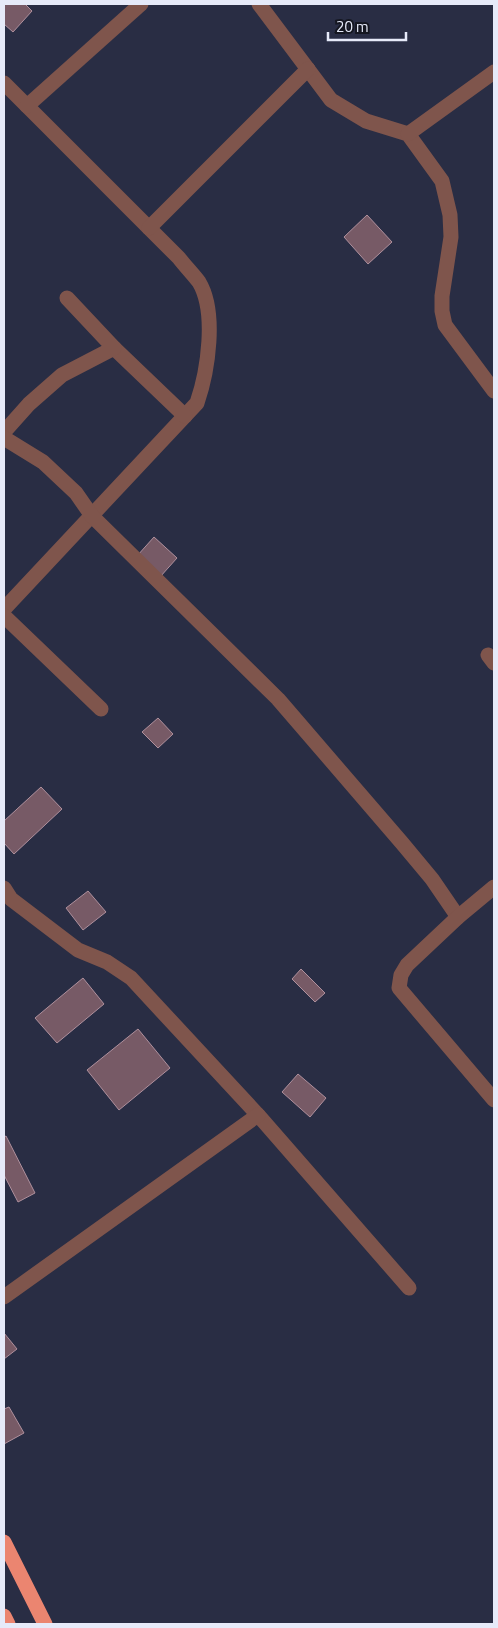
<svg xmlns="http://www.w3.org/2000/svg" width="498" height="1628" viewBox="0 0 498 1628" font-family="'Titillium Web',sans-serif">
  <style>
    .building { fill: #775a66; stroke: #af909d }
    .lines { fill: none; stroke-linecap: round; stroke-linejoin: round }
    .street { stroke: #7f554c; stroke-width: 15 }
    .highway { stroke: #eb8570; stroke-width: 15 }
  </style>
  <rect width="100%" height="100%" fill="#292d44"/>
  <!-- building -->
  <g class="building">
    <polygon points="4,4 25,4 32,11 13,32 4,24"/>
    <polygon points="367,215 392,242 368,264 344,237"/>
    <polygon points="154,537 177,558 160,577 137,556"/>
    <polygon points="158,718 173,734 158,748 142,732"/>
    <polygon points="41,787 62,809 14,854 4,843 4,821"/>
    <polygon points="88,891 106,912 83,930 66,908"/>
    <polygon points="301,969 325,993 315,1002 292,979"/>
    <polygon points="83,978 104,1004 57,1043 35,1018"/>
    <polygon points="138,1029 170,1068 119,1110 87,1070"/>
    <polygon points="298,1074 326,1098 310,1117 282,1092"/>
    <polygon points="6,1136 35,1193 18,1202 4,1175 4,1137"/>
    <polygon points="4,1333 17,1349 4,1359"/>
    <polygon points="9,1407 24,1433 4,1444 4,1409"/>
  </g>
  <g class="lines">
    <!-- street -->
    <g class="street">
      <polyline points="259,4 331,100 366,121 408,134 442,181 450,215 451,237 442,296 442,311 445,325 494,391"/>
      <path d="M 4,83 L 179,258 C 185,266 193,274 199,282 C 217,312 208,371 197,403 L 4,609"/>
      <polyline points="27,106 141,4"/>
      <polyline points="408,134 494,72"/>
      <polyline points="149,228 308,69"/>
      <polyline points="114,348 185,416"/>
      <polyline points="4,432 29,404 62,375 114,348 67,298"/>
      <polyline points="4,438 43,462 76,493 92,516 278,699 402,843 432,879 458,917"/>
      <polyline points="4,616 101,709"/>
      <polyline points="488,655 494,663"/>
      <polyline points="494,887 458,917 407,965 401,975 399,988 494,1100"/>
      <polyline points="4,888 11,899 78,950 107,962 131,978 258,1115 409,1288"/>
      <polyline points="4,1297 258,1115"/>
    </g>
    <!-- highway -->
    <g class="highway">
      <polyline points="4,1542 45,1624"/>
      <polyline points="4,1616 8,1624"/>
    </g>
  </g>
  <!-- border -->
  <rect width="498" height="1628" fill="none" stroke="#e6eaf9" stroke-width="10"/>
  <!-- scale -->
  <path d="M328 32v8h78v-8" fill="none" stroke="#e6eaf9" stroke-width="2.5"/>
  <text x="336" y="32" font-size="15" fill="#e6eaf9" stroke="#151721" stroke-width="4" paint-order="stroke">20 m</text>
</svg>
